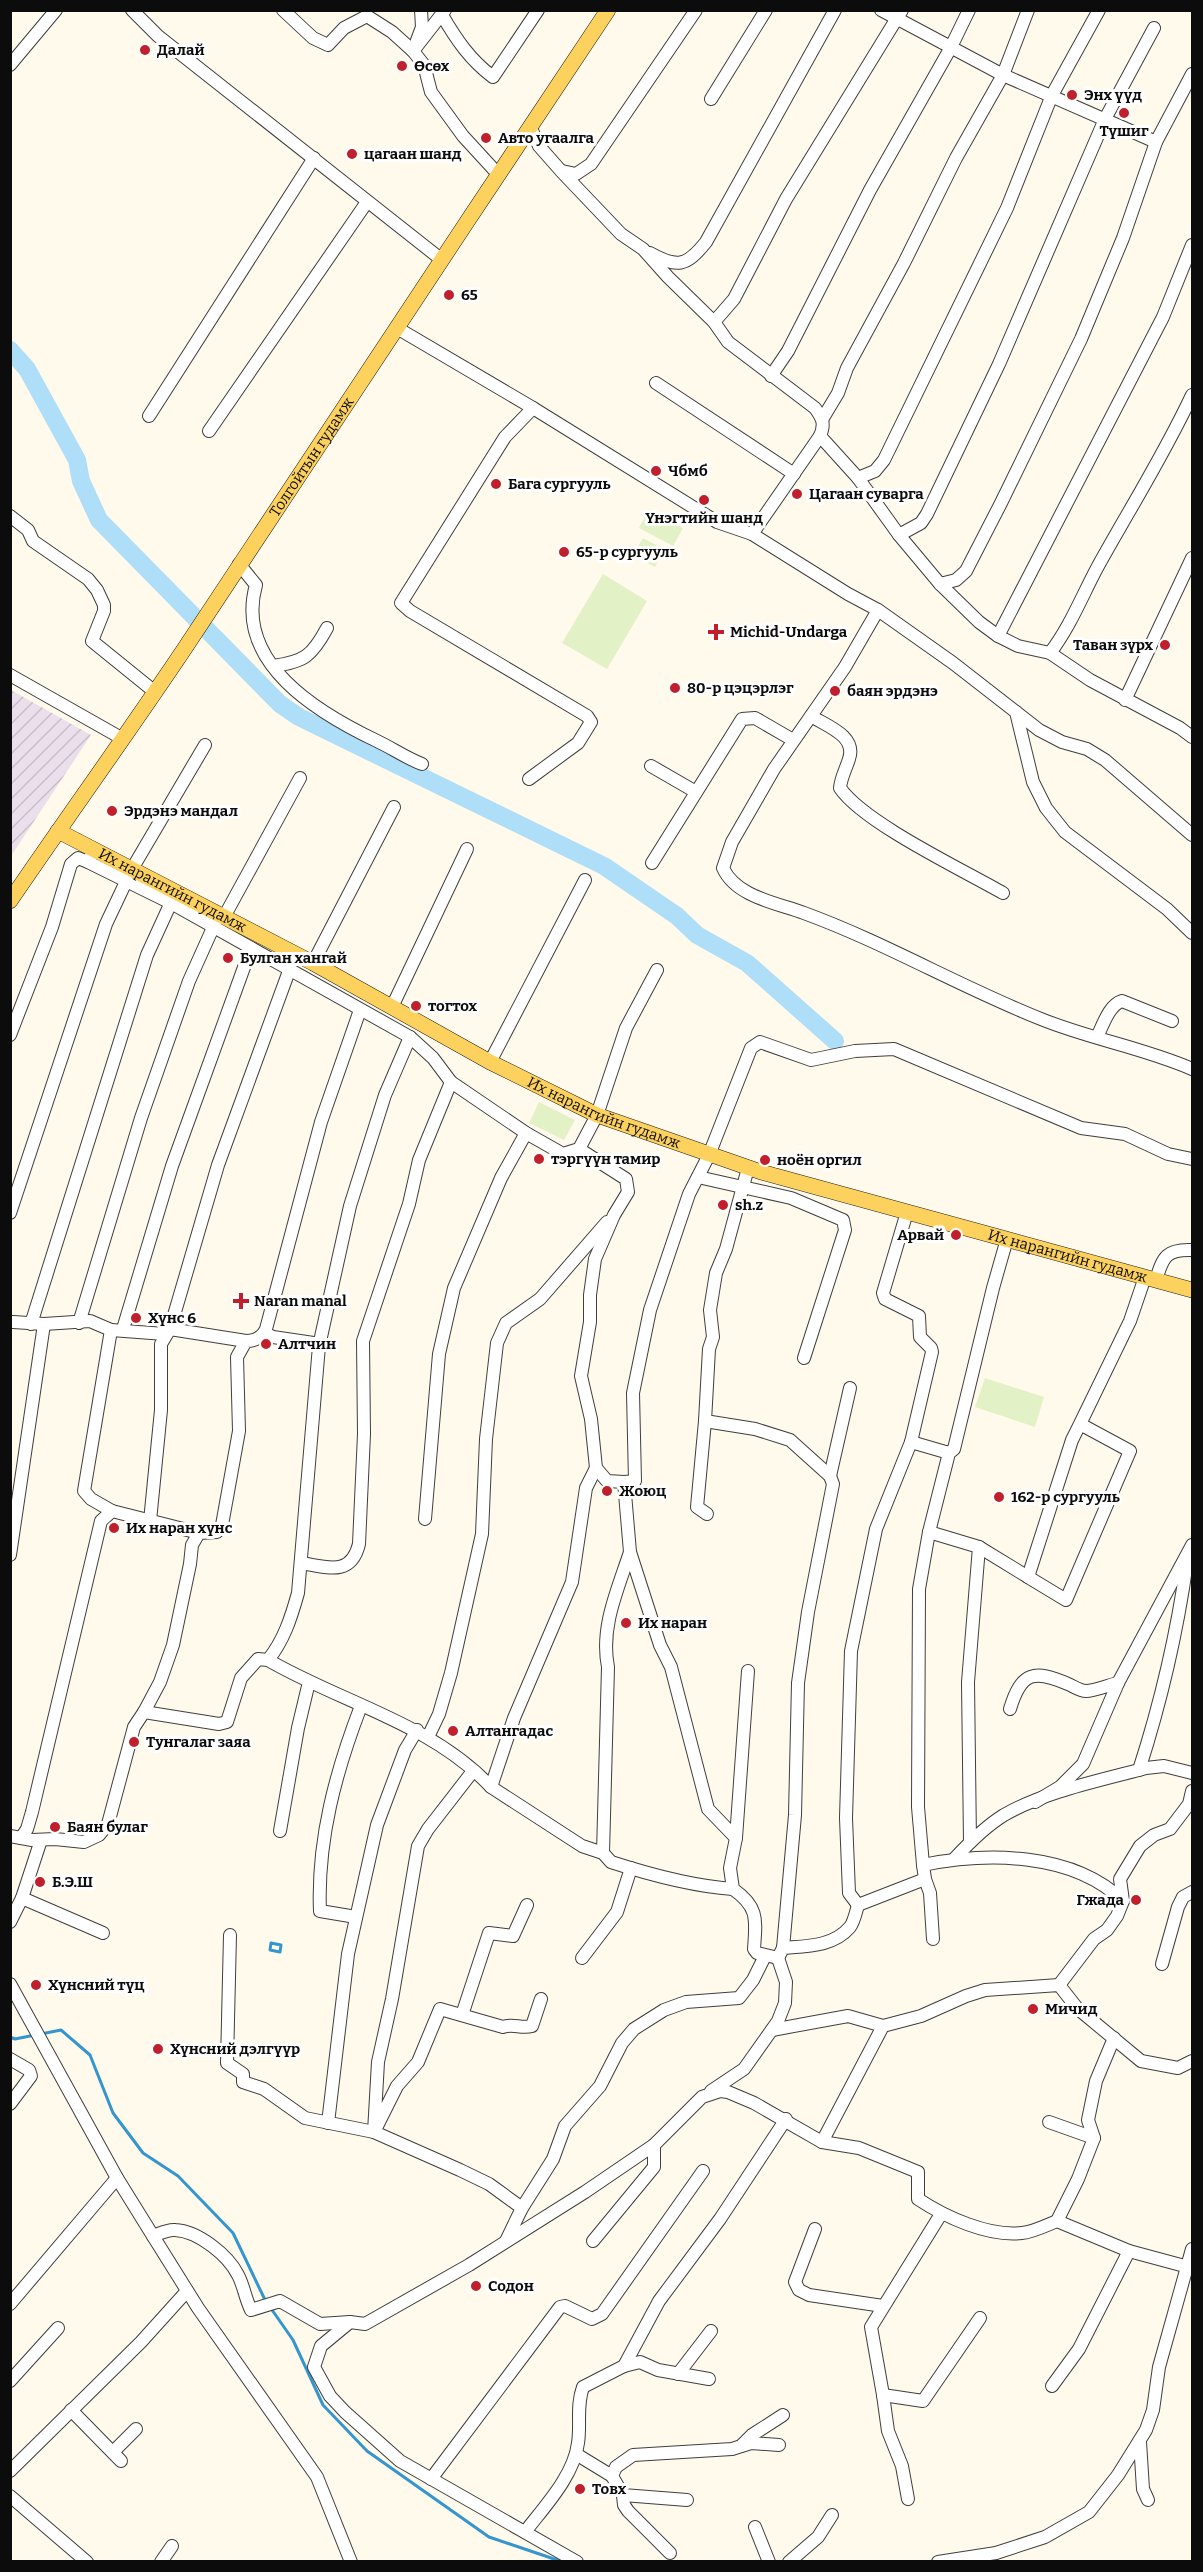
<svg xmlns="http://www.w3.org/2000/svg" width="1203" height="2572" viewBox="0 0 1203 2572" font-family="Bitter,serif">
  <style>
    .industrial { fill: url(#industrial-furrows) }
    .pitch { fill: #e3f1c6 }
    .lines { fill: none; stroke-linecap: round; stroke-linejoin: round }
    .stream { stroke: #3396d1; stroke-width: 3 }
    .river { stroke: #aedef8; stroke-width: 18 }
    .minor-casing { stroke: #3f3f3f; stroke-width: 14 }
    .major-casing { stroke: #1d1d1d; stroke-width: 16 }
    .minor { stroke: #fff; stroke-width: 12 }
    .major { stroke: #fdd15d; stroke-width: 15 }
    .poi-dot { fill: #c0202c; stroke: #fff; stroke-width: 2 }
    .labels { text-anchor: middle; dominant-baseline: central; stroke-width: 6; stroke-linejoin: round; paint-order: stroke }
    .poi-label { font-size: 15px; font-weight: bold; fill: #0c0c0c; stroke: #fff; text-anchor: start }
    .street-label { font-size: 15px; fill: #0c0c0c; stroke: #fff }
  </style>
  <defs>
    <pattern id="industrial-furrows" width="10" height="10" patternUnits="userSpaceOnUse" patternTransform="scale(1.5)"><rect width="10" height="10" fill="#eadfeb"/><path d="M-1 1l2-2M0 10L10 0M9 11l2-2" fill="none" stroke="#c8bec8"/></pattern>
  </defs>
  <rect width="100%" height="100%" fill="#fffaeb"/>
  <!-- industrial -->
  <polygon class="industrial" points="11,690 91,735 11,856"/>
  <!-- pitch -->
  <g class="pitch">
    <polygon points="649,509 683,528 673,546 639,528"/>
    <polygon points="643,538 665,550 655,567 633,555"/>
    <polygon points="603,574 647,601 607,669 562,643"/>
    <polygon points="539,1102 575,1120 564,1140 529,1123"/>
    <polygon points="985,1378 1044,1397 1035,1427 975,1407"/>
  </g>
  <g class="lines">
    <!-- stream -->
    <g class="stream">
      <polygon points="271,1943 281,1945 280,1952 270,1950"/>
      <polyline points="41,2034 61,2030 90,2055 113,2113 143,2153 178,2176 233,2233 266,2302"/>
      <polyline points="10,2037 15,2039 35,2035"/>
      <polyline points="270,2307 293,2340 323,2405 367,2451 489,2537 563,2562"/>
    </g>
    <!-- river -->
    <polyline class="river" points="10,350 27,369 77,460 81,481 99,520 280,704 299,717 604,866 677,916 697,935 747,963 835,1041"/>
    <!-- minor casing -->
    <g class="minor-casing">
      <g id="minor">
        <polyline points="132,10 158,36 442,260"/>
        <polyline points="283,10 313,38 328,45 344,28 367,16 392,32 413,51 445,10"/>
        <polyline points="421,10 422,27 413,51 424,65 431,92 463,136 497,173"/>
        <polyline points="881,10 1003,75 1156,142"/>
        <path d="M 442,15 C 456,39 470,60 493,77 L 538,10"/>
        <polyline points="10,65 56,10"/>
        <polyline points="711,99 766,10"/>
        <path d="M 530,126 L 539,146 L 561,171 L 621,234 L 643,249 L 668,277 L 714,322 L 728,342 L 815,408 C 823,419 825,424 820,436"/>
        <polyline points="562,171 576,174 591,164 696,10"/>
        <path d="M 650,253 C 677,268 686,267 706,242 L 835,10"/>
        <polyline points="714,322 734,299 786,199 902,10"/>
        <polyline points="397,328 533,408 717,522 752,534 848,594 878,610 953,663 1016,712 1033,782 1046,808 1065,832 1167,909 1192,933"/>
        <polyline points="771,376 788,351 870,190 950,49 969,10"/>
        <polyline points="656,383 794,474"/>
        <polyline points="149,416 314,158"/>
        <polyline points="823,418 838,393 847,368 904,263 956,158 1003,75 1028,10"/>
        <polyline points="209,431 367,202"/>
        <polyline points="858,478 875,471 884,460 1007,208 1052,95 1099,10"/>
        <polyline points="10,516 28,530 33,541 88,579 97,590 104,605 104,611 92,641 155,692"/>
        <polyline points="752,534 820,436 858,478 899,535 940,584 979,622 998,636 1018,646 1050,653 1090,680 1180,728 1192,737"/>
        <polyline points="899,535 921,523 927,514 999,364 1105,119 1154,28"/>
        <path d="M 239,564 L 256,585 C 234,663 318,713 377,741 C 392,748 406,758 422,764"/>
        <polyline points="940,584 956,580 966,571 1001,503 1081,339 1123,238 1156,142 1192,74"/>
        <path d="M 878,610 L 845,667 L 774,769 L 732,842 L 723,868 C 736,897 777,903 804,913 C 886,943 960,987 1041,1019 C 1090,1039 1144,1048 1192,1069"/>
        <polyline points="998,636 1163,317 1192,245"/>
        <path d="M 1050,653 C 1070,627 1082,596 1097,568 C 1129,510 1164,455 1192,395"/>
        <path d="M 273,666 C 304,662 312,656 327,628"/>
        <polyline points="10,675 123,739"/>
        <polyline points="1125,700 1192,558"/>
        <polyline points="1016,712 1039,730 1062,742 1087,749 1105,760 1192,835"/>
        <path d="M 811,716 C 827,726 857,736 849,759 C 846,769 841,777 840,788 C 864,823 963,870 1003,893"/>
        <polyline points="651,766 696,792"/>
        <polyline points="529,779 578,743 591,722 587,716 410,611 401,603 505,437 533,408"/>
        <polyline points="88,862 171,903 410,1037 433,1058 451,1082 526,1133 563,1154 579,1149 597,1115 626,1028 657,970"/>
        <polyline points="652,863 742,719 755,718 793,740"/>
        <polyline points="224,917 300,778"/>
        <polyline points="313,963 394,807"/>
        <polyline points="392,1007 467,849"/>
        <polyline points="10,1035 52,927 71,864 78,858 88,862 91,856"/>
        <path d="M 1097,1037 C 1103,1025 1109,1005 1122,1001 L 1172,1021"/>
        <polyline points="490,1062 585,880"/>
        <path d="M 579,1149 L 626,1179 L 628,1192 L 614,1215 L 595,1259 L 590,1295 L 590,1322 L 581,1376 L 591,1419 L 596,1468 L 607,1481 L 624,1482 L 630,1552 L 660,1645 L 671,1667 L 708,1809 L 736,1838 L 730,1868 L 733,1889 C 759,1907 756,1920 754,1949 L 757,1953 L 778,1958 L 783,1948 C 806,1946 833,1947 850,1927 C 854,1922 856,1912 858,1905 L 925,1879 L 923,1865 C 987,1852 1073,1852 1123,1901"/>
        <polyline points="748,1168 726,1249 716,1273 710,1310 713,1337 709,1349 705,1421 755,1429 790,1440 830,1476 833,1484 808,1612 798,1683 795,1815 783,1948"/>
        <polyline points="698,1177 791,1198 843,1220 845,1230 804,1358"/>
        <polyline points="10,1213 106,924 132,869 205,745"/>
        <path d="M 1156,1280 C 1163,1256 1167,1249 1192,1250"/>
        <polyline points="13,1322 44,1324 90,1321 111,1330 165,1334 170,1329 246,1341"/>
        <polyline points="79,1323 141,1118 189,981 216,921"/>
        <polyline points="31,1324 147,955 174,896"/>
        <polyline points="123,1329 172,1166 251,948"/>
        <polyline points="111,1330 84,1491 91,1499 112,1511"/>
        <polyline points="264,1333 273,1337 320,1344"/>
        <polyline points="705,1421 697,1507 707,1514"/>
        <polyline points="1080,1424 1130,1451 1066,1600 1028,1577 1072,1440 1080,1424 1130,1321 1145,1277"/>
        <polyline points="911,1442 949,1453"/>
        <polyline points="830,1476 850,1388"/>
        <polyline points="624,1482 635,1481 633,1393 650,1310 689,1194 709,1155 751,1048 760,1042 811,1060 855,1051 894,1049 1081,1128 1125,1134 1168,1154 1192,1159"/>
        <polyline points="425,1519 439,1354 454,1288 501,1178 526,1133"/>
        <polyline points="150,1521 161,1410 161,1344 170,1329 218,1165 289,971"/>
        <polyline points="929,1532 979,1547 968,1682 970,1842"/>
        <polyline points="979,1547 1028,1577"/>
        <polyline points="10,1555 44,1324"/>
        <path d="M 301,1563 C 327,1567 351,1577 359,1544 L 364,1434 L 363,1341 L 409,1204 L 419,1160 L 451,1082"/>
        <path d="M 268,1660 C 284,1640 291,1618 298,1593 L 319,1346 L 350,1206 L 385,1095 L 410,1037"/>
        <path d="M 1010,1709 C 1021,1672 1034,1669 1068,1684 C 1073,1686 1080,1691 1086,1691 C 1095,1691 1108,1685 1118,1683"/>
        <path d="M 144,1712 L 160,1682 L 173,1645 L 190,1564 L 192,1545 L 199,1533 L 217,1532 L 222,1525 L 239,1431 L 237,1357 L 246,1341 C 255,1341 262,1338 266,1329 L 321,1122 L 360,1010"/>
        <polyline points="428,1737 439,1714 451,1673 482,1534 486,1439 497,1343 506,1323 540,1299 607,1222"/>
        <path d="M 1139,1770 C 1161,1702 1177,1633 1187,1562"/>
        <path d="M 473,1771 L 428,1829 L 418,1846 L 392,1999 L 378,2062 L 374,2132 L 397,2086 L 418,2062 L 440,2009 L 503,2027 C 513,2023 521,2029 532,2026 L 541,1999"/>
        <polyline points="491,1787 514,1718 572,1582 586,1488 596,1468"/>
        <polyline points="1035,1802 1060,1787 1083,1764 1118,1683 1192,1545"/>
        <polyline points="280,1831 298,1728 309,1682"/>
        <path d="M 10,1836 L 32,1840 L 55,1839 L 84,1842 L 99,1835 L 108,1824 L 134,1727 L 144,1712 L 219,1724 L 227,1722 L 241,1678 L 258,1659 L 268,1660 C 342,1703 431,1723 491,1787 L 582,1846 L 603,1853 L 611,1862 C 651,1875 691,1886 733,1889"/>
        <polyline points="21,1838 27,1829 32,1812 101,1521 112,1511 199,1533"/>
        <polyline points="736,1838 748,1671"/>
        <path d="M 603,1853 L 608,1667 C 600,1627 618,1589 630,1552"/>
        <path d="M 955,1858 C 969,1843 986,1826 1004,1815 C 1046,1791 1099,1781 1146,1768 L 1164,1766 L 1192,1773"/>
        <polyline points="923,1865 918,1807 919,1589 929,1532 949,1453 954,1449 993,1288 1007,1239"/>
        <polyline points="925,1879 930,1893 933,1939"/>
        <polyline points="22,1898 103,1933"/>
        <polyline points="858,1905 849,1893 846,1818 851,1651 876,1529 911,1442 932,1352 931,1348 920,1337 919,1316 885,1299 883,1293 907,1212"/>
        <path d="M 356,1917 L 320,1911 C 317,1840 336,1771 361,1706"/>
        <polyline points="10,1922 22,1898 41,1840"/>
        <polyline points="230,1935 227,2063 243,2074 243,2082 264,2089 305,2118 374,2132 460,2170 489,2184 522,2208 506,2241"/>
        <polyline points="582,1958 617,1912 631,1868"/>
        <polyline points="1162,1964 1178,1907 1183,1897 1192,1892"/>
        <polyline points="10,1984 117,2178 153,2236 198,2308 317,2477 351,2562"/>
        <polyline points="1059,1985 1094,1939 1107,1930 1117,1916 1123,1901 1120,1879 1140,1846 1154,1835 1170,1829 1189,1804 1192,1791"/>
        <polyline points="462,2015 489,1933 513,1936 527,1905"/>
        <polyline points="772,2030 848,2016 883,2026"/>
        <polyline points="10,2059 29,2070 31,2076 10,2104"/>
        <polyline points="711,2091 744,2069 778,2021 785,2003 786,1982 778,1958"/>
        <polyline points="1049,2122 1094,2138"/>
        <polyline points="328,2123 348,1954 377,1825 405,1750 417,1730"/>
        <polyline points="822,2142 883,2026 921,2016 966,1996 985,1990 1059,1985 1077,2008 1141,2061 1178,2068 1192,2061"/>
        <polyline points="522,2208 553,2159 565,2126 600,2086 622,2043 634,2029 664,2010 686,2002 739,1998 753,1980 765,1956"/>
        <polyline points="941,2214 871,2327 883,2395 923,2401 980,2318"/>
        <polyline points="1057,2221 1078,2179 1094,2138 1088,2120 1096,2081 1114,2038"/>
        <polyline points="815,2229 795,2282 799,2290 809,2295 883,2306"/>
        <path d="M 153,2236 C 159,2234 168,2229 175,2230 C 198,2231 228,2255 238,2275 C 244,2286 245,2298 251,2310 L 280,2301 L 320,2324 L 350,2322 L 365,2324 L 469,2265 L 585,2192 L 654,2145 L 702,2097 L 720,2091 L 728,2092 L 754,2103 L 822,2142 L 859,2148 L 918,2172 L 918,2199 C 945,2217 989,2237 1022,2233 C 1033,2232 1047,2225 1057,2221 L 1129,2251 L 1192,2268"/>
        <polyline points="593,2241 654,2167 654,2145"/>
        <polyline points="10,2304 117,2178"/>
        <polyline points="350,2322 321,2346 314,2367 330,2396 345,2412 400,2461 577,2562"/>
        <polyline points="624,2366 640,2362 658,2370 709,2379"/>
        <polyline points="678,2374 711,2331"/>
        <polyline points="10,2381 58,2328"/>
        <polyline points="1052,2386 1079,2349 1129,2251"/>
        <polyline points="883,2395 888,2431 902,2466 908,2499"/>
        <polyline points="71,2410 121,2461"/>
        <polyline points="1140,2442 1143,2489 1148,2500"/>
        <polyline points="741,2446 752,2435 783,2415"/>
        <polyline points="113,2452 136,2429"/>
        <polyline points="576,2454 612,2476 616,2467 633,2455 732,2449 751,2443 779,2445"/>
        <polyline points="10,2471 141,2342 187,2291"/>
        <polyline points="612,2476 623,2495 687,2500"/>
        <polyline points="431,2479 560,2307 565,2306 592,2319 602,2314 703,2171"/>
        <polyline points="623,2495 624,2505 628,2511 670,2553"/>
        <polyline points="10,2496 87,2562"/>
        <polyline points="755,2527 769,2562"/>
        <path d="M 525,2532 C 544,2507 574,2476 578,2443 C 581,2424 576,2406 583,2387 L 624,2366 L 659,2301 L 720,2219 L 786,2119"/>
        <polyline points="161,2562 172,2546"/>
        <polyline points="789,2562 818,2537 832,2515"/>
        <polyline points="938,2562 996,2553 1045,2537 1089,2512 1118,2475 1146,2430 1153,2410 1159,2367 1192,2249"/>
      </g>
    </g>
    <!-- major casing -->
    <g class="major-casing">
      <g id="major">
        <path id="s1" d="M 58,831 L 313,963 L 490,1062 L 597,1115 L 761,1172 L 1192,1290"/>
        <path id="s2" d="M 10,901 C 68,816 128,733 185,648 C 326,436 466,222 608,10"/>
      </g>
    </g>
    <!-- minor -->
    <use href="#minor" class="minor"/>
    <!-- major -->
    <use href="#major" class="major"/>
  </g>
  <!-- markers -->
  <g class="poi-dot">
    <circle cx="145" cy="50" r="6"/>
    <circle cx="402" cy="66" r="6"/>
    <circle cx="1072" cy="95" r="6"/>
    <circle cx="1124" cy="113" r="6"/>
    <circle cx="486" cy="138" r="6"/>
    <circle cx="352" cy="154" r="6"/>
    <circle cx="449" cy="295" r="6"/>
    <circle cx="656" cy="471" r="6"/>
    <circle cx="496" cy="484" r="6"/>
    <circle cx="797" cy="494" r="6"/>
    <circle cx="704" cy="500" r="6"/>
    <circle cx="564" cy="552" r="6"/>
    <path d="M713 623h6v6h6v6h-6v6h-6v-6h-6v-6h6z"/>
    <circle cx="1165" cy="645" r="6"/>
    <circle cx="675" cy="688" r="6"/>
    <circle cx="835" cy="691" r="6"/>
    <circle cx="112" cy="811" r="6"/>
    <circle cx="228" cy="958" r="6"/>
    <circle cx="416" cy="1006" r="6"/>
    <circle cx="539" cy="1159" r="6"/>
    <circle cx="765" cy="1160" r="6"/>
    <circle cx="723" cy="1205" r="6"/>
    <circle cx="956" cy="1235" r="6"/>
    <path d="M238 1292h6v6h6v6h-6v6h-6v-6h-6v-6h6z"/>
    <circle cx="136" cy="1318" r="6"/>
    <circle cx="266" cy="1344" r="6"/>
    <circle cx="607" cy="1491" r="6"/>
    <circle cx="999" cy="1497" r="6"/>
    <circle cx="114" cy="1528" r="6"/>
    <circle cx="626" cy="1623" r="6"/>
    <circle cx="453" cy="1731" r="6"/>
    <circle cx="134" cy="1742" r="6"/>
    <circle cx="55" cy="1827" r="6"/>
    <circle cx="40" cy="1882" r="6"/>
    <circle cx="1136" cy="1900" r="6"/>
    <circle cx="36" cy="1985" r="6"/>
    <circle cx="1033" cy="2009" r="6"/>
    <circle cx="158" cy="2049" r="6"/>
    <circle cx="476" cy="2286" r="6"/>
    <circle cx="580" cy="2489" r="6"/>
  </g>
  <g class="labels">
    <!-- poi labels -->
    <g class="poi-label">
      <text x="157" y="50">Далай</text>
      <text x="414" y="66">Өсөх</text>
      <text x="1084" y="95">Энх үүд</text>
      <text x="1124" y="131" text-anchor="middle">Түшиг</text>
      <text x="498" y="138">Авто угаалга</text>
      <text x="364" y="154">цагаан шанд</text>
      <text x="461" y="295">65</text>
      <text x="668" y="471">Чбмб</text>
      <text x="508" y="484">Бага сургууль</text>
      <text x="809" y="494">Цагаан суварга</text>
      <text x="704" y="518" text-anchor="middle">Үнэгтийн шанд</text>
      <text x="576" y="552">65-р сургууль</text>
      <text x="730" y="632">Michid-Undarga</text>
      <text x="1153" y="645" text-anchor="end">Таван зүрх</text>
      <text x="687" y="688">80-р цэцэрлэг</text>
      <text x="847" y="691">баян эрдэнэ</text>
      <text x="124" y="811">Эрдэнэ мандал</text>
      <text x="240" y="958">Булган хангай</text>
      <text x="428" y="1006">тогтох</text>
      <text x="551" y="1159">тэргүүн тамир</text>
      <text x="777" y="1160">ноён оргил</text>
      <text x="735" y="1205">sh.z</text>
      <text x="944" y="1235" text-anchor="end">Арвай</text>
      <text x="254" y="1301">Naran manal</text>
      <text x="148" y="1318">Хүнс 6</text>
      <text x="278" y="1344">Алтчин</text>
      <text x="619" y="1491">Жоюц</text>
      <text x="1011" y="1497">162-р сургууль</text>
      <text x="126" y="1528">Их наран хүнс</text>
      <text x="638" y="1623">Их наран</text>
      <text x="465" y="1731">Алтангадас</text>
      <text x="146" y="1742">Тунгалаг заяа</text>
      <text x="67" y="1827">Баян булаг</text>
      <text x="52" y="1882">Б.Э.Ш</text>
      <text x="1124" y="1900" text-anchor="end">Гжада</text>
      <text x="48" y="1985">Хүнсний түц</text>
      <text x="1045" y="2009">Мичид</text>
      <text x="170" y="2049">Хүнсний дэлгүүр</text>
      <text x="488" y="2286">Содон</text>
      <text x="592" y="2489">Товх</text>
    </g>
    <!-- street labels -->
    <g class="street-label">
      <text stroke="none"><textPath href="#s2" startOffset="537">Толгойтын гудамж</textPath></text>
      <text stroke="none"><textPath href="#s1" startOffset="129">Их нарангийн гудамж</textPath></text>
      <text stroke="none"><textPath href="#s1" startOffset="615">Их нарангийн гудамж</textPath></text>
      <text stroke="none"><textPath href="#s1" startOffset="1101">Их нарангийн гудамж</textPath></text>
    </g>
  </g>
  <!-- border -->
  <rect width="1203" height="2572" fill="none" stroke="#0c0c0c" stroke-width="24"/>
</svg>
